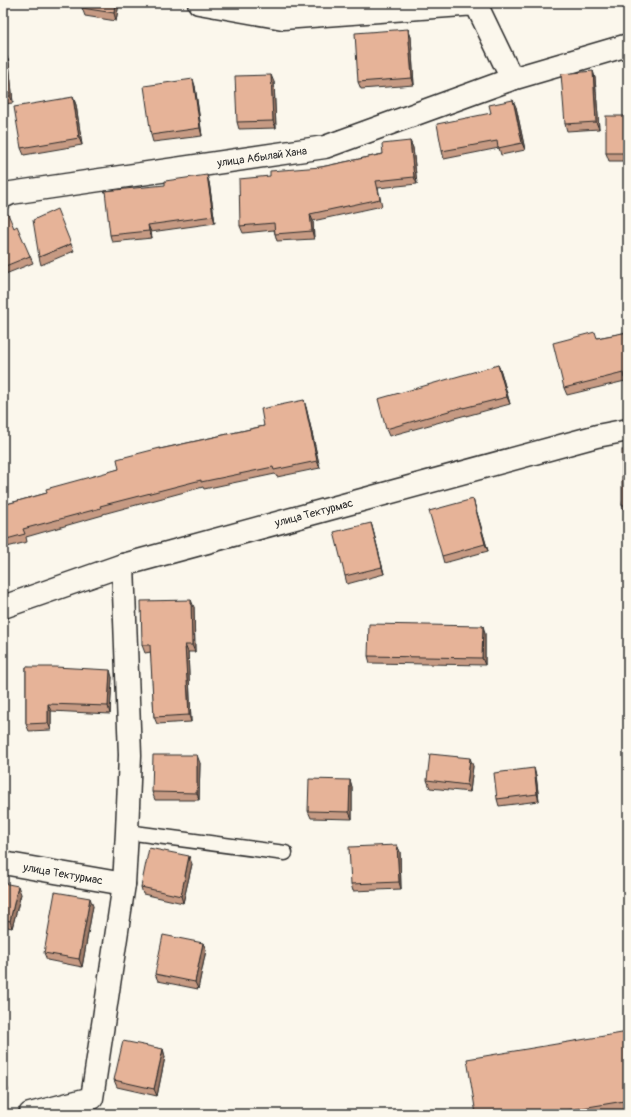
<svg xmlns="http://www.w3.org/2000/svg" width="631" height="1117" viewBox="0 0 631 1117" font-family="Pangolin,sans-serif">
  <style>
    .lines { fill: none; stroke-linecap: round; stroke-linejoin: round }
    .service-casing { stroke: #2b2b2b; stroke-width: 17 }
    .minor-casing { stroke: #2b2b2b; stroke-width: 25 }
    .service { stroke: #fbf7ec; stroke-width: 14 }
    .minor { stroke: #fbf7ec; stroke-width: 22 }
    .wall { fill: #c69a83; stroke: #2b2b2b }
    .shaded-wall { fill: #a17d6a; stroke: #2b2b2b }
    .building { fill: #e6b398; stroke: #2b2b2b }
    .labels { text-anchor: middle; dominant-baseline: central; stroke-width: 3; stroke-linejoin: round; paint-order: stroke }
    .street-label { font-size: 11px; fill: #2b2b2b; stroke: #fbf7ec }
  </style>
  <rect width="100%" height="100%" fill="#fbf7ec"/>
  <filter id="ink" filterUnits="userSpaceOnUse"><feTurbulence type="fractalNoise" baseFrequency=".025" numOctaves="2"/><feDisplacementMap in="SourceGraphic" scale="8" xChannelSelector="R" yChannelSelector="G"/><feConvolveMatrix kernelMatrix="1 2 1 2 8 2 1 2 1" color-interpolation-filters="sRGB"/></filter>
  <g filter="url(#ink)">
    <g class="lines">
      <!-- service casing -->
      <g class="service-casing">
        <polyline id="service" points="127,832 285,853"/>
      </g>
      <!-- minor casing -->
      <g class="minor-casing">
        <g id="minor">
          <polyline points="199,3 283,18 476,4 512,79"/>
          <polyline points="3,197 11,193 325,147 512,79 628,45"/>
          <polyline points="3,607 123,565 597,436 628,430"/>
          <polyline points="3,863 124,884"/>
          <polyline points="30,1114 92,1098 124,884 127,832 130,755 123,565"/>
        </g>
      </g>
      <!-- service -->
      <use href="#service" class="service"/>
      <!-- minor -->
      <use href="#minor" class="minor"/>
    </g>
    <!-- wall -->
    <g class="wall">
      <polygon points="83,3 119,3 116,21 85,16 82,8"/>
      <polygon points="408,29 411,37 414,85 361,89 358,82"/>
      <polygon points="3,55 6,55 9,62 13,103 3,104"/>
      <polygon points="593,71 595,78 599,129 567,131 565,124"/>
      <polygon points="274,82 276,128 239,129 237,122"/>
      <polygon points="195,86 202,136 153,142 151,135"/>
      <polygon points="73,97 76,105 82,145 24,155 21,148"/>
      <polygon points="516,107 525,150 501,155 499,148 444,159 442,151 491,113"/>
      <polygon points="628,116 628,161 609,161 606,153"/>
      <polygon points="410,141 413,148 417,184 378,188 382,206 313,221 314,239 277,241 275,234 274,230 243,233 240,226 270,176 321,167 383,154"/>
      <polygon points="209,182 215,223 151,232 152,238 112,242 110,235"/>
      <polygon points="3,216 14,228 30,256 33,263 3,275"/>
      <polygon points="71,244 74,251 41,265 39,257"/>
      <polygon points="628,332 628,385 626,385 625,381 567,395 564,388 597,338"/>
      <polygon points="498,365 501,372 510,404 466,416 466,415 389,436 386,429"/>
      <polygon points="306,407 320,468 277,477 275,474 204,489 203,487 103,514 103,515 26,537 27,542 3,548 3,505 47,493 119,469 160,449 264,426"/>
      <polygon points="628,450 628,512 625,512 622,505"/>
      <polygon points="475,506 488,551 444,563 442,556"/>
      <polygon points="371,523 373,530 384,574 347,584 345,576"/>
      <polygon points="194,607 195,652 188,652 191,722 157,724 154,717 151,652 145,653 142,645"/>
      <polygon points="483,626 485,634 485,665 370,663 368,656"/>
      <polygon points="26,667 112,677 110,714 51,711 51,730 29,731 26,724"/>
      <polygon points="200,763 199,800 155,800 152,792"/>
      <polygon points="473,766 470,792 430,788 427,780"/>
      <polygon points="536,775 539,801 499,806 497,799"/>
      <polygon points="350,780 352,787 352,819 311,818 308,811"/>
      <polygon points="397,845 400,852 401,889 353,891 351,884"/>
      <polygon points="192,864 183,903 143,894 141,887"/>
      <polygon points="3,883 21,894 12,928 3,926"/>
      <polygon points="93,906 82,967 47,960 44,953"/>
      <polygon points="203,943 206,950 198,989 158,981 155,974"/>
      <polygon points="628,1032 625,1113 619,1114 476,1114"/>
      <polygon points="163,1049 165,1057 157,1096 117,1087 114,1080"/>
      <polygon points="3,1053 8,1091 3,1091"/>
    </g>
    <!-- shaded-wall -->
    <g class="shaded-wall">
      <polygon points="115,3 119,3 116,21 114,13"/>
      <polygon points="408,29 411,37 414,85 412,78"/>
      <polygon points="6,55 9,62 13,103 10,96"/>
      <polygon points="593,71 595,78 599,129 596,122"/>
      <polygon points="271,75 274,82 276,128 273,121"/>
      <polygon points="193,79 195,86 202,136 200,128"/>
      <polygon points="73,97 76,105 82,145 79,138"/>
      <polygon points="513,100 516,107 525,150 522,143"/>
      <polygon points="410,141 413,148 417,184 414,177"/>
      <polygon points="207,175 209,182 215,223 213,216"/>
      <polygon points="310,214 313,221 314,239 312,231"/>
      <polygon points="148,225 151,232 152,238 149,231"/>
      <polygon points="498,365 501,372 510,404 507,397"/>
      <polygon points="304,400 306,407 320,468 317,461"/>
      <polygon points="473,499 475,506 488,551 485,544"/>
      <polygon points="371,523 373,530 384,574 382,567"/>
      <polygon points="191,600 194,607 195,652 192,645"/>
      <polygon points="483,626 485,634 485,665 482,658"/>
      <polygon points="185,645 188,652 191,722 189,715"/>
      <polygon points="110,670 112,677 110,714 108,706"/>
      <polygon points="48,704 51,711 51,730 48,723"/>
      <polygon points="197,755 200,763 199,800 197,793"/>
      <polygon points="470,758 473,766 470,792 467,785"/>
      <polygon points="534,768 536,775 539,801 537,794"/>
      <polygon points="350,780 352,787 352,819 349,812"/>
      <polygon points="397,845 400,852 401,889 399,882"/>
      <polygon points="189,856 192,864 183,903 181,896"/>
      <polygon points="18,886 21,894 12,928 10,921"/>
      <polygon points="90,898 93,906 82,967 79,959"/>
      <polygon points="203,943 206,950 198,989 195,982"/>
      <polygon points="163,1049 165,1057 157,1096 154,1089"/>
      <polygon points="3,1053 8,1091 6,1083 3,1064"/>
    </g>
    <!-- building -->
    <g class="building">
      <polygon points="83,3 115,3 114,13 82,8"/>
      <polygon points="408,29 412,78 358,82 355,33"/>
      <polygon points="3,55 6,55 10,96 3,97"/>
      <polygon points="593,71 596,122 565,124 561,74"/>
      <polygon points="271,75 273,121 237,122 235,76"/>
      <polygon points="193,79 200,128 151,135 144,86"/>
      <polygon points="73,97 79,138 21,148 14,107"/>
      <polygon points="513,100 522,143 498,148 497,141 442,151 437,124 491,113 489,105"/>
      <rect x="606" y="116" width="22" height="37"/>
      <polygon points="410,141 414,177 376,181 380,199 310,214 312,231 275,234 274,223 240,226 239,179 270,176 270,171 321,167 383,154 382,144"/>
      <polygon points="207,175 213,216 148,225 149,231 110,235 105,191 165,185 165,181"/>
      <polygon points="57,209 71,244 39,257 33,220"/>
      <polygon points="8,214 14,228 17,226 30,256 3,267 3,216"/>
      <polygon points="595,332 597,338 628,332 628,377 624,378 623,373 564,388 553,343"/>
      <polygon points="498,365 507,397 463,408 463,407 386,429 378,399"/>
      <polygon points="304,400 317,461 274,470 273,467 201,482 201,480 100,506 101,508 23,529 25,534 3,540 3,505 47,493 46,489 119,469 117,459 160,448 160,449 264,426 261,409"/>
      <rect x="622" y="450" width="6" height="55"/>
      <polygon points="473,499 485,544 442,556 429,511"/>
      <polygon points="371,523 382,567 345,576 334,532"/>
      <polygon points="191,600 192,645 185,645 189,715 154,717 150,645 142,645 141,601"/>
      <polygon points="369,624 483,626 482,658 368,656"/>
      <polygon points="26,667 55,667 110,670 108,706 48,704 48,723 26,724"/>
      <polygon points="430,754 470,758 467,785 427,780"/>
      <polygon points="153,755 197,755 197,793 152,792"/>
      <polygon points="534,768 537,794 497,799 494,773"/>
      <polygon points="309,779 350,780 349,812 308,811"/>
      <polygon points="397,845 399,882 351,884 349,847"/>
      <polygon points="149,848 189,856 181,896 141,887"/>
      <polygon points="3,883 18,886 10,921 3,919"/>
      <polygon points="55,892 90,898 79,959 44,953"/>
      <polygon points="163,935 203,943 195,982 155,974"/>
      <polygon points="628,1032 628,1114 625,1114 624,1101 546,1114 476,1114 467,1059"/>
      <polygon points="123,1041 163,1049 154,1089 114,1080"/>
      <polygon points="3,1064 6,1083 3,1084"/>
    </g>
  </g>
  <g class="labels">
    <!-- street labels -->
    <g class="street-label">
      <text transform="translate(262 157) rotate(-8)">улица Абылай Хана</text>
      <text transform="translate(314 513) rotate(-15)">улица Тектурмас</text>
      <text transform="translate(63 874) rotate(10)">улица Тектурмас</text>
    </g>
  </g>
  <!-- margin -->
  <rect width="631" height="1117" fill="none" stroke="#fbf7ec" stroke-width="16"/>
  <rect x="8" y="8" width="615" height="1101" fill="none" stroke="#2b2b2b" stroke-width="1.5" filter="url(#ink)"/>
</svg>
